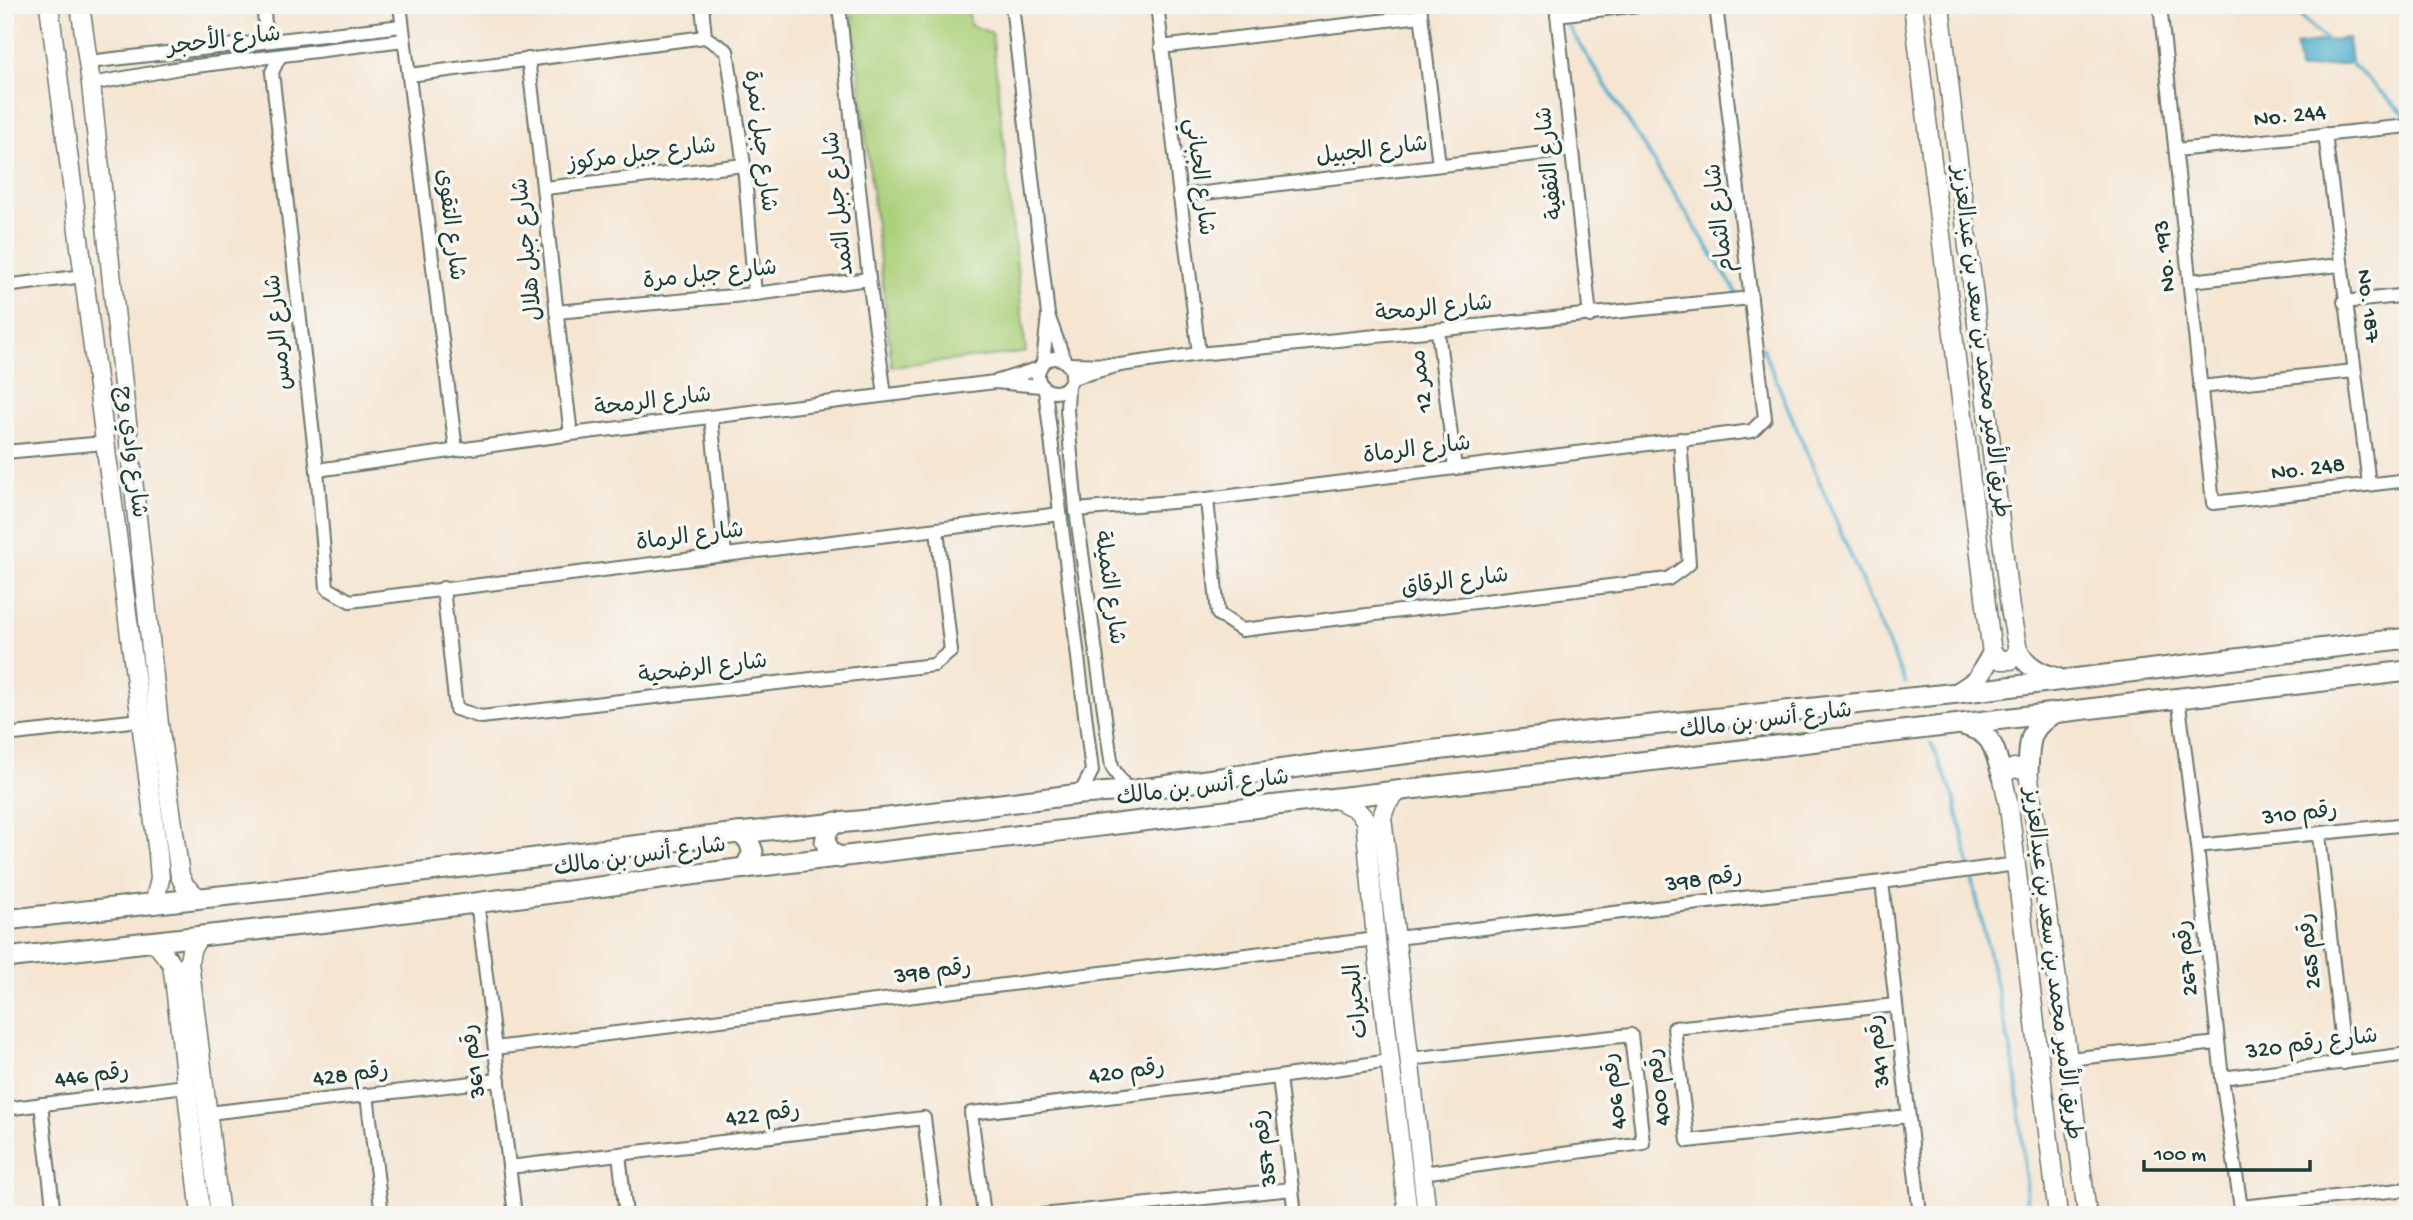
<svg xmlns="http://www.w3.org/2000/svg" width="2413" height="1220" viewBox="0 0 2413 1220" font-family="'Gochi Hand','Playpen Sans Arabic',sans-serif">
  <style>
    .green { fill: #abd079; stroke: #658656; stroke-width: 2 }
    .water { fill: #4dafcc; stroke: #367680; stroke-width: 2 }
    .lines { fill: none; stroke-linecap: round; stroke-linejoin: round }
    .stream { stroke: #4dafcc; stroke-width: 3.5 }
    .street-casing { stroke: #6a786b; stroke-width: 16 }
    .secondary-casing { stroke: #6a786b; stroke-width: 21 }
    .primary-casing { stroke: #6a786b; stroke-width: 23 }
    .street { stroke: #fff; stroke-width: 12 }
    .secondary { stroke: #fff; stroke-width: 18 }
    .primary { stroke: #fff; stroke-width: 19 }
    .labels { text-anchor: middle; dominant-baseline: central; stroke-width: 7; stroke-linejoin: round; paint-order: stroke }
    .street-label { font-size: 23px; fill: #1f3d34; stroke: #f6f6f2 }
  </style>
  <rect width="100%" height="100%" fill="#f6f6f2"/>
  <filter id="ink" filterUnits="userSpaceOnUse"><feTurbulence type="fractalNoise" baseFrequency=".0143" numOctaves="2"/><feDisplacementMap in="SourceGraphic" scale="14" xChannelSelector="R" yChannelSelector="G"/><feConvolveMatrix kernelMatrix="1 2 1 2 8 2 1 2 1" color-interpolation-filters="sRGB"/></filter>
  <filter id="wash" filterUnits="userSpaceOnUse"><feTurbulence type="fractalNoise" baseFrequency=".00686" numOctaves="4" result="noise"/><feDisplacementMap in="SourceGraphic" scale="28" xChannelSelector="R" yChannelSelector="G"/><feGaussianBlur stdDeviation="1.57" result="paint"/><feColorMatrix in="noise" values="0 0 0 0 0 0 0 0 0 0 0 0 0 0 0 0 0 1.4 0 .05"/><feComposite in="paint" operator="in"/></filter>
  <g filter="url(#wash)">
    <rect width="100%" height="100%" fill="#f5e5d1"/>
    <!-- green -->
    <polygon class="green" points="851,5 968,5 970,25 992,33 1026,352 892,367"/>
    <!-- water -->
    <polygon class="water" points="2348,38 2351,63 2299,70 2296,45"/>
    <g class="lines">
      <!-- stream -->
      <g class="stream">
        <polyline points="2289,5 2330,44"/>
        <polyline points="1563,18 1738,295"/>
        <polyline points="2348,61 2408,117"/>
        <polyline points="1762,347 1905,683"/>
        <polyline points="1931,743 1954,797 2017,1079 2028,1215"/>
      </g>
    </g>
  </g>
  <g filter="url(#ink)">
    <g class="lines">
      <!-- street casing -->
      <g class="street-casing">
        <g id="street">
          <polyline points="263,5 267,41"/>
          <polyline points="400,5 456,450"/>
          <polyline points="702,5 705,37 727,51 744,165 755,294"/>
          <polyline points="839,5 869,279 885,395"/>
          <polyline points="1012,5 1048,315"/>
          <polyline points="1157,5 1199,354"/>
          <polyline points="1420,5 1439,165"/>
          <polyline points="1556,5 1590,316"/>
          <polyline points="2160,5 2213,503 2408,480"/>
          <polyline points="1557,15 1638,5"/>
          <polyline points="1161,47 1421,16"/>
          <polyline points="280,56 272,72 317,470 327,588 350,601 1060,514"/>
          <path d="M 528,59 C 544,184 555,309 571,434"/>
          <polyline points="88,62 402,26"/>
          <polyline points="409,75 705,37"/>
          <polyline points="91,84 180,68 404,40"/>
          <polyline points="2325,134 2369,484"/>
          <polyline points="2176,150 2408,126"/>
          <polyline points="545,188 744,165"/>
          <polyline points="1179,196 1570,150"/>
          <polyline points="2190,281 2340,265"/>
          <polyline points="5,286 84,276"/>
          <polyline points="2344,302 2408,295"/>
          <polyline points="556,312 755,294 869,279"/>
          <polyline points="1438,331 1455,468"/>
          <circle cx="1055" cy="375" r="17"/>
          <polyline points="1043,363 1048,315 1065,362"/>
          <polyline points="1067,364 1120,365 1072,378"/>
          <polyline points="1120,365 1199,354 1751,298"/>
          <polyline points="1040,368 995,382 1041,386"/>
          <polyline points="1068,386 1067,410 1076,510 1112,767 1128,791"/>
          <polyline points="2200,387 2354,371"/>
          <polyline points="1045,390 1092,771 1080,794"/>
          <polyline points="711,417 725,555"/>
          <polyline points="5,452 104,443"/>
          <polyline points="317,470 571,434 995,382"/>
          <polyline points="1207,499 1218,614 1242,630 1668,579 1689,564 1680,439"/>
          <polyline points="1076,510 1207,499 1752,431 1765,418 1716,5"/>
          <polyline points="443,588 456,709 481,717 934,665 951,651 937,530"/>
          <polyline points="2178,697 2197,846 2222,1078 2242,1215"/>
          <polyline points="5,735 140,720"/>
          <polyline points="2319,835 2344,1063"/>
          <polyline points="2197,846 2408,824"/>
          <polyline points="1882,882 1920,1215"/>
          <polyline points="477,901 515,1215"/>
          <polyline points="1396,938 1882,882 2016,864"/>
          <polyline points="1896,1005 1674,1028 1688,1141 1908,1116"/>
          <polyline points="495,1048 1376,939"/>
          <polyline points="1409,1059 1631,1035 1643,1143 1422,1173"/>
          <polyline points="2068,1059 2218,1043"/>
          <polyline points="1279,1077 1295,1215"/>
          <polyline points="2222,1078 2408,1054"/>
          <polyline points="367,1095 382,1215"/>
          <polyline points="41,1104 54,1215"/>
          <polyline points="5,1109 185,1086"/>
          <polyline points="208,1113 499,1080"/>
          <polyline points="619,1154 626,1215"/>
          <polyline points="509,1167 924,1118 936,1215"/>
          <polyline points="2241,1207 2408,1189"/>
          <polyline points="984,1215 971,1113 1279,1077 1390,1061"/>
          <polyline points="1042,1215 1292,1189"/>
        </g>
      </g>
      <!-- secondary casing -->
      <g class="secondary-casing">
        <g id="secondary">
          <polyline points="49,5 158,854 160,879 154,904"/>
          <polyline points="80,5 91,84 159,724 180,876 185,886 199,898"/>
          <polyline points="1913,5 1992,654 2001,660 2011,660 2018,651 2010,608 1940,5"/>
          <polyline points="1398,792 1387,803 1382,817 1427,1215"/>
          <polyline points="1334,798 1355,808 1365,819 1376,939 1408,1215"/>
          <polyline points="199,936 191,950 189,962 220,1215"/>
          <polyline points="154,941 172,964 175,986 201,1215"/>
          <polyline points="2058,1215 2009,807 2002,774 2014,768 2028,771 2068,1059 2087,1215"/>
        </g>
      </g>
      <!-- primary casing -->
      <g class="primary-casing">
        <g id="primary">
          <path d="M 2018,651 C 2028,667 2039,673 2057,678"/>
          <polyline points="1959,692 1977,680 1992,654"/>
          <path d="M 1963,725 C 1994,733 1993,747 2002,774"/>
          <path d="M 2028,771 C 2030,741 2027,730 2054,713"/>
          <polyline points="836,822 828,829 825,842 831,852 840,858"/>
          <polyline points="738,833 748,839 753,852 745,868"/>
          <polyline points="5,920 283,889 738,833 888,818 1080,794 1128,791 1320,764 1585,732 1958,693 2408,638"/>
          <polyline points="5,958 336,921 745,868 2408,671"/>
        </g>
      </g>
      <!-- street -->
      <use href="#street" class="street"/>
      <!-- secondary -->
      <use href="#secondary" class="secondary"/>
      <!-- primary -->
      <use href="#primary" class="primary"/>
    </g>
  </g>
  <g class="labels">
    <!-- street labels -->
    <g class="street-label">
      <text transform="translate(224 42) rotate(-7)">شارع الأحجر</text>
      <text transform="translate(2290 117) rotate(-6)">No. 244</text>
      <text transform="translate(759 141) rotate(83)">شارع جبل نمرة</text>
      <text transform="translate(1372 152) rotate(-7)">شارع الجبيل</text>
      <text transform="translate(642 156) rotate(-7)">شارع جبل مركوز</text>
      <text transform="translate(1551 163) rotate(-96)">شارع الثقفية</text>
      <text transform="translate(1198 177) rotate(83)">شارع الجباني</text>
      <text transform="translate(840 203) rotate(-96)">شارع جبل الثمد</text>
      <text transform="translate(1721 218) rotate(-97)">شارع الثمام</text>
      <text transform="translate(449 225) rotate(83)">شارع التقوى</text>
      <text transform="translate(529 249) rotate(-96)">شارع جبل هلال</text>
      <text transform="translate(2166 256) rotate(-96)">No. 193</text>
      <text transform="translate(710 276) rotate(-6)">شارع جبل مرة</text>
      <text transform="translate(2367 306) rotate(83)">No. 187</text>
      <text transform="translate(1434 310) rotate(-6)">شارع الرمحة</text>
      <text transform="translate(280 332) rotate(-96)">شارع الرمس</text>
      <text transform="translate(1979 342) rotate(83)">طريق الأمير محمد بن سعد بن عبدالعزيز</text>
      <text transform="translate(1423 381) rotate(-97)">ممر 12</text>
      <text transform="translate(653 403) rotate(-7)">شارع الرمحة</text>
      <text transform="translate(1417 451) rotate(-7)">شارع الرماة</text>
      <text transform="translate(130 452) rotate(83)">شارع وادي وج</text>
      <text transform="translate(2308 470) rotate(-7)">No. 248</text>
      <text transform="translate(690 538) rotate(-7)">شارع الرماة</text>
      <text transform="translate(1455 583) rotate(-7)">شارع الرقاق</text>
      <text transform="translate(1108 588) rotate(82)">شارع الثميلة</text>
      <text transform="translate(703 670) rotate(-7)">شارع الرضحية</text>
      <text transform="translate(1766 722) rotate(-7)">شارع أنس بن مالك</text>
      <text transform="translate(1203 789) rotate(-7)">شارع أنس بن مالك</text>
      <text transform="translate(2300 815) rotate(-6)">رقم 310</text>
      <text transform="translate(640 858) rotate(-8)">شارع أنس بن مالك</text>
      <text transform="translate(1704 881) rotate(-7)">رقم 398</text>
      <text transform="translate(2311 951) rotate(-96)">رقم 265</text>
      <text transform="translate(2188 958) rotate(-96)">رقم 267</text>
      <text transform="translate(2051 964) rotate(83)">طريق الأمير محمد بن سعد بن عبدالعزيز</text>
      <text transform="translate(933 973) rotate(-7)">رقم 398</text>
      <text transform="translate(1358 1001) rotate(-96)">البحيرات</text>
      <text transform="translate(2312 1045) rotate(-7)">شارع رقم 320</text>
      <text transform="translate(1880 1051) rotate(-96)">رقم 341</text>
      <text transform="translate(475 1061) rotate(-97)">رقم 361</text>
      <text transform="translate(1127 1073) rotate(-7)">رقم 420</text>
      <text transform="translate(351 1076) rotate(-7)">رقم 428</text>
      <text transform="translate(92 1077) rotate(-7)">رقم 446</text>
      <text transform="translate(1660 1087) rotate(-97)">رقم 400</text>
      <text transform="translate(1616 1091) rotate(-97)">رقم 406</text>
      <text transform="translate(763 1116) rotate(-7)">رقم 422</text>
      <text transform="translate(1266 1148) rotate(-97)">رقم 357</text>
    </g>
  </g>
  <!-- margin -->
  <rect width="2413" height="1220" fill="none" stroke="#f6f6f2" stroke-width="28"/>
  <!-- scale -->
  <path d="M2144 1160v10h166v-10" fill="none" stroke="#1f3d34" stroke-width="3.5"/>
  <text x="2154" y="1160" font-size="21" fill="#1f3d34" stroke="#f6f6f2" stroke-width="5" paint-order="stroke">100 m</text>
</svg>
